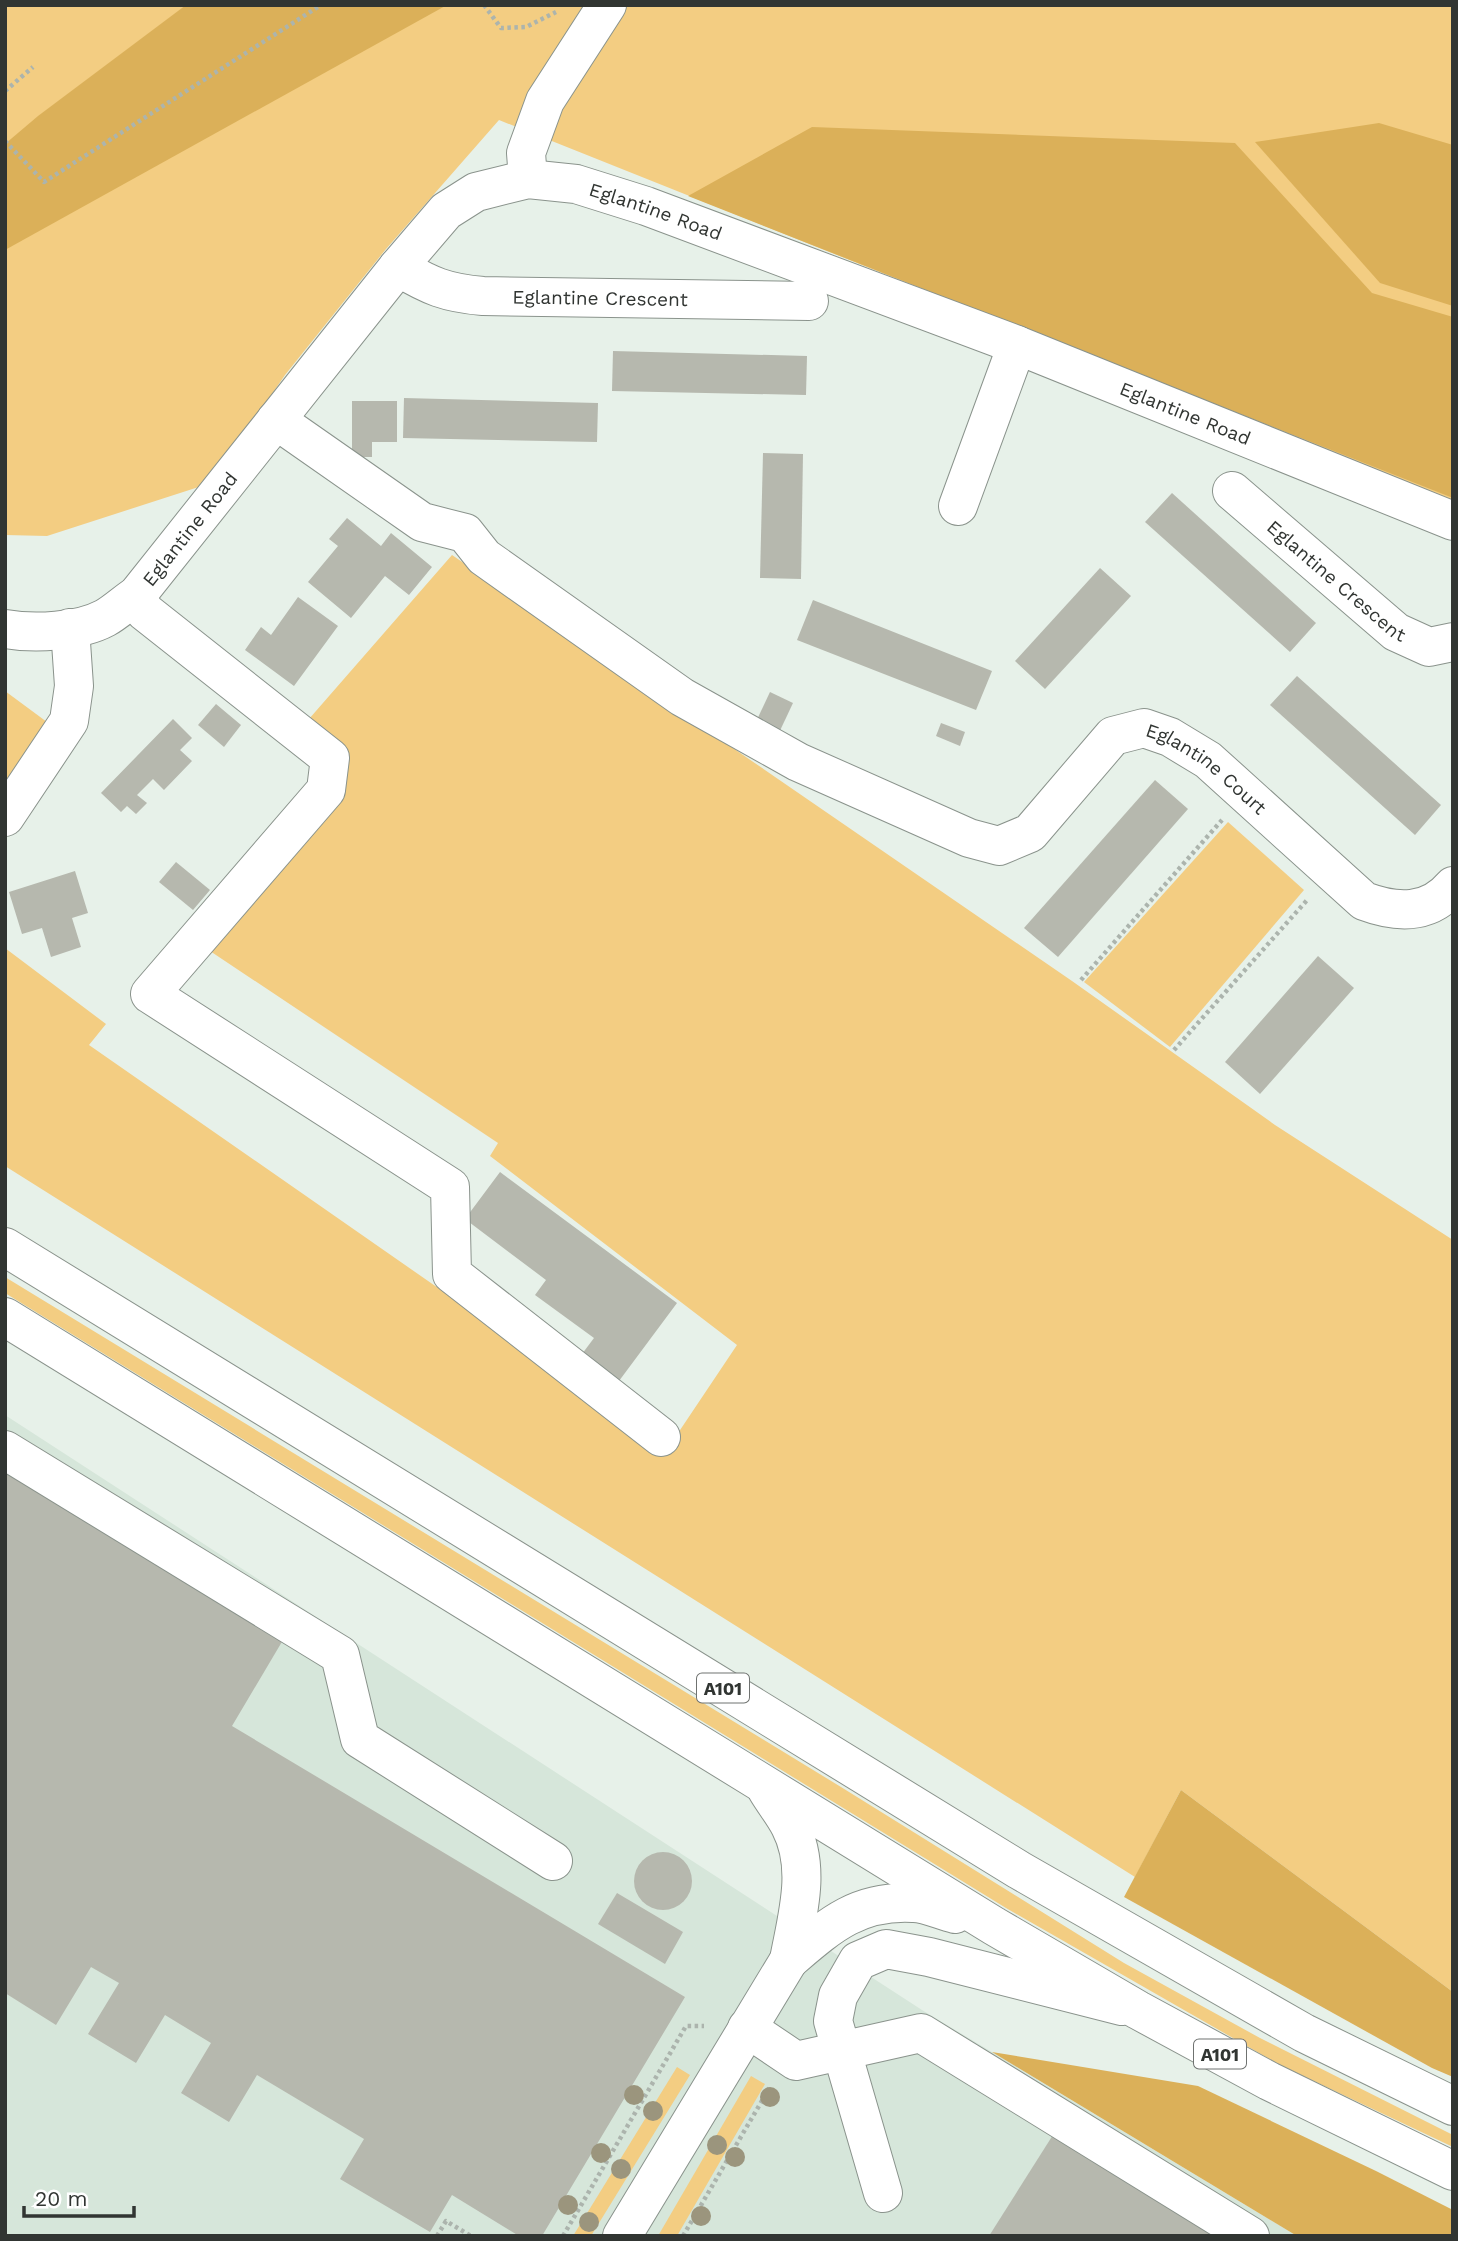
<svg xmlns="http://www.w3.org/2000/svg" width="1458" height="2241" viewBox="0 0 1458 2241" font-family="'Work Sans',sans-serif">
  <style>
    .built { fill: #d6e6da }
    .green { fill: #f3cd82 }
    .forest { fill: #dbb059 }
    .building { fill: #b6b8ae }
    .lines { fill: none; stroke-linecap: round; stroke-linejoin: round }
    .minor-casing { stroke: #8a938c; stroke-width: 40 }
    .highway-casing { stroke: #8a938c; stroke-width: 40 }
    .path { stroke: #acb4ad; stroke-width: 4.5; stroke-dasharray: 3.5 3.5; stroke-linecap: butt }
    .minor { stroke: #fff; stroke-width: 38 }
    .highway { stroke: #fff; stroke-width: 38 }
    .tree { fill: #9b957d }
    .labels { text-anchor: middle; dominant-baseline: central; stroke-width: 5; stroke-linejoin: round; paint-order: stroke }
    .shield { fill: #fff; stroke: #6f7270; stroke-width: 2 }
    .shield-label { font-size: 18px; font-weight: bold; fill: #313532 }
    .street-label { font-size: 19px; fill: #313532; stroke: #fff }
  </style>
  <rect width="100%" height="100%" fill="#e7f1e9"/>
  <!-- built -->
  <polygon class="built" points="5,1415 922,2010 1297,2236 5,2236"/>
  <!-- green -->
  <g class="green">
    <polygon points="5,5 1453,5 1453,501 499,120 386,249 285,375 211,483 47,536 5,535"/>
    <polygon points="452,555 1072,981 1275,1125 1453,1240 1453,1992 1181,1790 1135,1877 5,1166 5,948 106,1024 89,1045 668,1448 737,1345 490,1156 498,1143 207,949 335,799 309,719"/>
    <polygon points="5,691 51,725 5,782"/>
    <polygon points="1228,822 1304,890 1170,1047 1084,982"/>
    <polygon points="5,1277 841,1787 1124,1963 1260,2038 1453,2135 1453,2147 1280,2065 1006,1908 5,1293"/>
    <polygon points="677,2067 690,2075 591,2236 573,2236"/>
    <polygon points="751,2076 765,2084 677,2236 658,2236"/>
  </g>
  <!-- forest -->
  <g class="forest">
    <polygon points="186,5 447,5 5,250 5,144 38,116"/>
    <polygon points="1379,123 1453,145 1453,306 1380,283 1255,142"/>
    <polygon points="812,127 1235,143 1372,293 1453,317 1453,498 688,196"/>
    <polygon points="1181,1790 1453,1992 1453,2077 1432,2068 1124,1897"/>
    <polygon points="992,2052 1198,2086 1376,2171 1453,2210 1453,2236 1297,2236"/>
  </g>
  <!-- building -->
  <g class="building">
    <polygon points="613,351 807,356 806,395 612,391"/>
    <polygon points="404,398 598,403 597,442 403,438"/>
    <polygon points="352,401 397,401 397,442 372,442 372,457 352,457"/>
    <polygon points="763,453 803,454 801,579 760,578"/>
    <polygon points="1172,493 1316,623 1290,652 1145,522"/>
    <polygon points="347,518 381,546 391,533 432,567 409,595 385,576 351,618 308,582 338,546 329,539"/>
    <polygon points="1100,568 1131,596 1045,689 1015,661"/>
    <polygon points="298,597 338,626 294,686 245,650 261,627 271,635"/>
    <polygon points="813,600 992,671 976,710 797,640"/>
    <polygon points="1297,676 1441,805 1415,835 1270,705"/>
    <polygon points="770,692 793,703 777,737 754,726"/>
    <polygon points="216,704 241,725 224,747 198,725"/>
    <polygon points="173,719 192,738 180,750 192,761 164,790 153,779 137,795 147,803 136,814 127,806 121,812 101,793"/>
    <polygon points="941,723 965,732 960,746 936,736"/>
    <polygon points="1155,780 1188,809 1058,957 1024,928"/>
    <polygon points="176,862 210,890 193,910 159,882"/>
    <polygon points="75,871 88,913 72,918 81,947 51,957 42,928 22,934 9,892"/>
    <polygon points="1318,956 1354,988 1260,1094 1225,1062"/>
    <polygon points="500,1172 677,1303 619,1381 582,1354 594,1338 535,1295 546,1280 465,1219"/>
    <polygon points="5,1471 283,1640 232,1726 685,1997 542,2236 519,2236 452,2195 430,2232 340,2179 364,2139 257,2075 229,2122 181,2093 211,2043 165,2015 136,2063 88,2034 119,1983 91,1967 56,2025 5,1993"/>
    <circle cx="663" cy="1881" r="29"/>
    <polygon points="617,1893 683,1932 665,1964 598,1924"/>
    <polygon points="1058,2127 1232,2236 989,2236"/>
  </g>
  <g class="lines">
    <!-- minor casing -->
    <g class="minor-casing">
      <g id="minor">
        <polyline points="528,179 526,153 545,101 607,5"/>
        <path id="s1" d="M 398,267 C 430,286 446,293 483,296 L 809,301"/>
        <path id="s2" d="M 276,420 L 422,522 L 465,533 L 484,557 L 682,697 L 798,762 L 969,838 L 999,846 L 1030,833 L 1113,736 L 1144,728 L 1170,737 L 1208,760 L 1364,901 C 1396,913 1429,915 1453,886"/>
        <path id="s3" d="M 1232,491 L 1396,632 L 1429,647 L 1453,642"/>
        <polyline points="958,506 1017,345"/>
        <polyline points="137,595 144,611 330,758 326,790 150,994 450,1187 452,1274 661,1437"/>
        <path id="s4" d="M 5,629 C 34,634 79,632 105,618 C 116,612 126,602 137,595 L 398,267 L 446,211 L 476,192 L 528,179 L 576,184 L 646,206 L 1017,345 L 1453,521"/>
        <polyline points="5,817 69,721 74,686 70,628"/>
        <polyline points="5,1450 340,1655 360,1739 553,1861"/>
        <polyline points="747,2028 796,2061 921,2033 1250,2236"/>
        <polyline points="883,2193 833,2021 838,1996 858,1961 886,1949 929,1957 1122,2006"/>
        <polyline points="622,2236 789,1960"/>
      </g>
    </g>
    <!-- highway casing -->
    <g class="highway-casing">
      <g id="highway">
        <polyline points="5,1247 1019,1870 1304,2033 1453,2106"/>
        <polyline points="5,1317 994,1926 1138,2010 1269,2081 1453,2171"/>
        <path d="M 767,1790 C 774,1802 784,1814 790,1826 C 812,1868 797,1917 789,1960"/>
        <path d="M 789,1960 C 829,1926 857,1900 913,1903 C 926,1903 942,1911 955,1914"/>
      </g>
    </g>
    <!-- path -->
    <g class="path">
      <polyline points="484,5 501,28 526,27 556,12"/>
      <polyline points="5,91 33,67"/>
      <polyline points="5,141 44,182 321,5"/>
      <polyline points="1081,980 1222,820"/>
      <polyline points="1174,1050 1308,899"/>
      <polyline points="437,2236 446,2221 471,2236"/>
      <polyline points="563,2236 686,2026 704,2026"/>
      <polyline points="683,2236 770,2087"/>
    </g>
    <!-- minor -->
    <use href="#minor" class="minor"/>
    <!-- highway -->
    <use href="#highway" class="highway"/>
  </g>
  <!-- trees -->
  <g class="tree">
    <circle cx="634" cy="2095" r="10"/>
    <circle cx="770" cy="2097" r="10"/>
    <circle cx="653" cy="2111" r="10"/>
    <circle cx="717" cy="2145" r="10"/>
    <circle cx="601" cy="2153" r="10"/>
    <circle cx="735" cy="2157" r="10"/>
    <circle cx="621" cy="2169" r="10"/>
    <circle cx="568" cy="2205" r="10"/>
    <circle cx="701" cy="2216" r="10"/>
    <circle cx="589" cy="2222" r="10"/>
  </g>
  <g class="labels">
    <!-- shield labels -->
    <g class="shield">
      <rect x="697" y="1673.5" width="52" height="29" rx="5"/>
      <rect x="1194" y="2039.5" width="52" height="29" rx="5"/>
    </g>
    <g class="shield-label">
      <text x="723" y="1688">A101</text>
      <text x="1220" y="2054">A101</text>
    </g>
    <!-- street labels -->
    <g class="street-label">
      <text stroke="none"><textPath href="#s4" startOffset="856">Eglantine Road</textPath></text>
      <text stroke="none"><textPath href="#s1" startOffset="208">Eglantine Crescent</textPath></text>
      <text stroke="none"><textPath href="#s4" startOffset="1423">Eglantine Road</textPath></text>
      <text stroke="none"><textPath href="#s4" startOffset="226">Eglantine Road</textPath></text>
      <text stroke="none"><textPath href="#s3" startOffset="138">Eglantine Crescent</textPath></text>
      <text stroke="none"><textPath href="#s2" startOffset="1115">Eglantine Court</textPath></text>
    </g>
  </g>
  <!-- border -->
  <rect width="1458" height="2241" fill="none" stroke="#313532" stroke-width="14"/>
  <!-- scale -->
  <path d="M24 2206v10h110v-10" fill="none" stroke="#313532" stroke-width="3.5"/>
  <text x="35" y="2206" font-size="21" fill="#313532" stroke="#ffffff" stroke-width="5" paint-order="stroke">20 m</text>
</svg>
